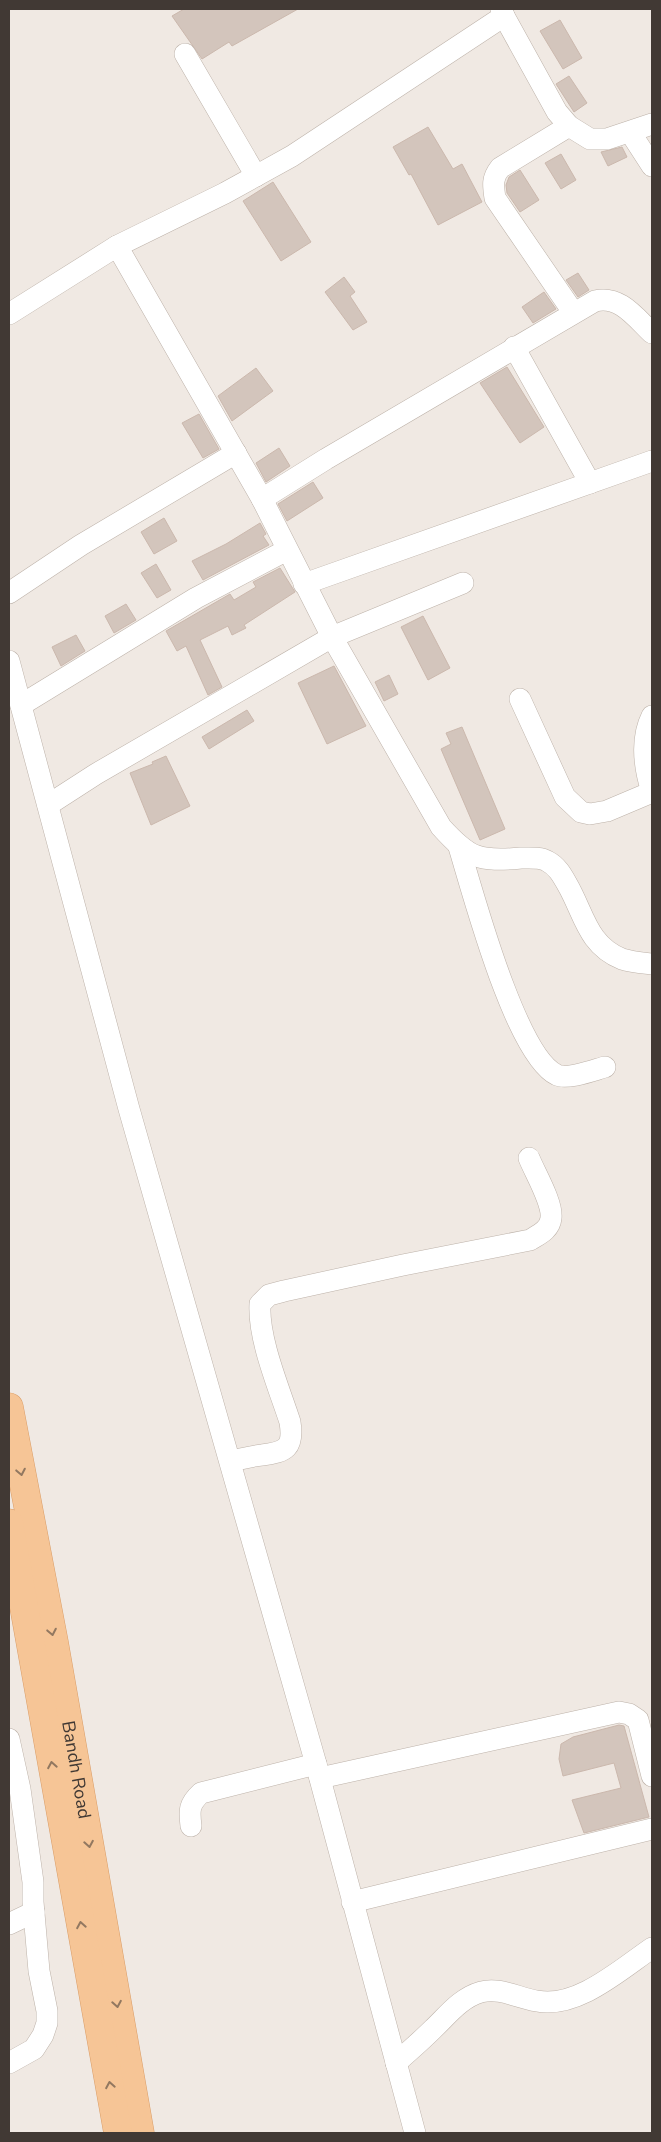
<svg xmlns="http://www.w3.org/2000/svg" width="661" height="2142" viewBox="0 0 661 2142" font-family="'Nunito Sans',sans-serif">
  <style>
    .building { fill: #d3c5bc; stroke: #cbb8ad }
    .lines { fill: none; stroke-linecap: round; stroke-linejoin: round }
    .minor-casing { stroke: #bdb2a9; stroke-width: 22 }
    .major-casing { stroke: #d99d68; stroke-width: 29 }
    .minor { stroke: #fff; stroke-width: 21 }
    .major { stroke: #f6c596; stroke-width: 28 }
    .oneway { stroke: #927860 }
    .labels { text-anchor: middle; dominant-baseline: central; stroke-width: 4; stroke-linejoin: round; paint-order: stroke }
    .street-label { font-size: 18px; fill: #413934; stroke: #fff }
  </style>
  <rect width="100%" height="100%" fill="#f0e9e3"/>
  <!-- building -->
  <g class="building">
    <polygon points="184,9 298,9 232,46 229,42 202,59 172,16"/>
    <polygon points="560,20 582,58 563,69 540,31"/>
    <polygon points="569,76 587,103 574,112 556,84"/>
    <polygon points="428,127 453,169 462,164 482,202 438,225 411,174 409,175 393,147"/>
    <polygon points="622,147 627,157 608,166 601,152"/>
    <polygon points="561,154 576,180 561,189 545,163"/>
    <polygon points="520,170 539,200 520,212 507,193 506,185 509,177"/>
    <polygon points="273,182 311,242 281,261 243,201"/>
    <polygon points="578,273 589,290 578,297 566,280"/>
    <polygon points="344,277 355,292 350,296 367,322 353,330 325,292"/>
    <polygon points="544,292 556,309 533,323 522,307"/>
    <polygon points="507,367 544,427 520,443 480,383"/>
    <polygon points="256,368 273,391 232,421 218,396"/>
    <polygon points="199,414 219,449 203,458 182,423"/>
    <polygon points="279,448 290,466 266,482 256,463"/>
    <polygon points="313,482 323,498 287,521 278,504"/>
    <polygon points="164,518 177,541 154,554 141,532"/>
    <polygon points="260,523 266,534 263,536 269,545 203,580 192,561 226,544"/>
    <polygon points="156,564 171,590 157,598 141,573"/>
    <polygon points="280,568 295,592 244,625 246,628 232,635 228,626 200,640 222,687 208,695 186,646 177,651 166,631 230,594 234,600 256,587 253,582"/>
    <polygon points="126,604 136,620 114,633 105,616"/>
    <polygon points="423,616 450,668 428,680 401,627"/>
    <polygon points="76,635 85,651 61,666 52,647"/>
    <polygon points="334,666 366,726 327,744 298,683"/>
    <polygon points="389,675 398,694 384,701 375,682"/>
    <polygon points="247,710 254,721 209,749 202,737"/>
    <polygon points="462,727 505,829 480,840 441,749 451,744 446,733"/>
    <polygon points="166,756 190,806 151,825 130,773 153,764 152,762"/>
    <polygon points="619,1725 624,1726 649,1817 584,1833 572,1800 621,1788 614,1763 563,1776 559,1759 561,1744 573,1737"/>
  </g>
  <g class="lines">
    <!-- minor casing -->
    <g class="minor-casing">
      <g id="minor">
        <polyline points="504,16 557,112 569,126 590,139 607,139 652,124"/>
        <polyline points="185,54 256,176"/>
        <path d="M 569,126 L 500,168 C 492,178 493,185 495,198 L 573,312"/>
        <polyline points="630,132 652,166"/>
        <polyline points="117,246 225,193 292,156 504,16 501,9"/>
        <path d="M 9,314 L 117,246 L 262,499 L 326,459 L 595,301 C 620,295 635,317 652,333"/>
        <polyline points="514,347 590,483"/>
        <path d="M 262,499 L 332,637 L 441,827 C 469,858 479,862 521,858 C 528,858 541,857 547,861 C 557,866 562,875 567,884 C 584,913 587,945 622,959 C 631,962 643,963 652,964"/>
        <polyline points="304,584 652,461"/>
        <polyline points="9,593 81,545 236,453"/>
        <polyline points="9,661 129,1109 316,1764 415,2133"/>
        <polyline points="520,699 565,797 581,812 590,814 607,811 652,792"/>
        <polyline points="21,705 196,598 287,550"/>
        <path d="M 652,716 C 640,740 644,767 652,792"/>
        <polyline points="48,805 96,774 332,637 463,583"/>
        <path d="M 459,847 C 473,893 516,1056 557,1075 C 567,1080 594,1070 605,1067"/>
        <path d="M 231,1461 C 241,1459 252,1456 262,1455 C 286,1452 294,1448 290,1422 C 279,1388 258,1339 260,1304 L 269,1295 L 284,1291 L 403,1265 L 530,1240 C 538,1235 550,1230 551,1218 C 553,1203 535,1173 529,1158"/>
        <polyline points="9,1739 20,1789 33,1882 33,1902 39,1971 47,2011 47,2023 43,2035 34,2049 9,2063"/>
        <polyline points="320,1778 619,1712 629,1714 638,1720 652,1776"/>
        <path d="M 191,1826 C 189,1810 189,1804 201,1793 L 316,1764"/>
        <polyline points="352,1902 652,1829"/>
        <polyline points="9,1924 34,1912"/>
        <path d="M 396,2063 C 408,2052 421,2041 433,2029 C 447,2016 460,1998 481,1992 C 500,1987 518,1998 537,2001 C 577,2009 621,1969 652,1948"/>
      </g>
    </g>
    <!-- major casing -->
    <g class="major-casing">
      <g id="major">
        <path id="s1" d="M 9,1407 L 54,1642 L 140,2133"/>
        <polyline points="9,1523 118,2133"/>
      </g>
    </g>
    <!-- minor -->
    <use href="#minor" class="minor"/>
    <!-- major -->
    <use href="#major" class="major"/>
  </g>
  <!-- one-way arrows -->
  <defs><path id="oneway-chevron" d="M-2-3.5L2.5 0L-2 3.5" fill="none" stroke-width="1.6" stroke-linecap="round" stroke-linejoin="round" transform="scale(1.25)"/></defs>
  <g class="oneway">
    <use href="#oneway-chevron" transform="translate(21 1472) rotate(79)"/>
    <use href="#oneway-chevron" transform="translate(52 1632) rotate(79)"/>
    <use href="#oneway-chevron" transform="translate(52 1765) rotate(-100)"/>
    <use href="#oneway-chevron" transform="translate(89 1844) rotate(80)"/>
    <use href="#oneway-chevron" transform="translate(81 1925) rotate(-100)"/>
    <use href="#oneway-chevron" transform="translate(117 2004) rotate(80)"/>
    <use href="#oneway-chevron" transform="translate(110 2085) rotate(-100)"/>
  </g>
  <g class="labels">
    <!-- street labels -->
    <g class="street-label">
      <text stroke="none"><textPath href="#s1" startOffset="369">Bandh Road</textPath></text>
    </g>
  </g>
  <!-- border -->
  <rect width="661" height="2142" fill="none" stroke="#413934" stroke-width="20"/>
</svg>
